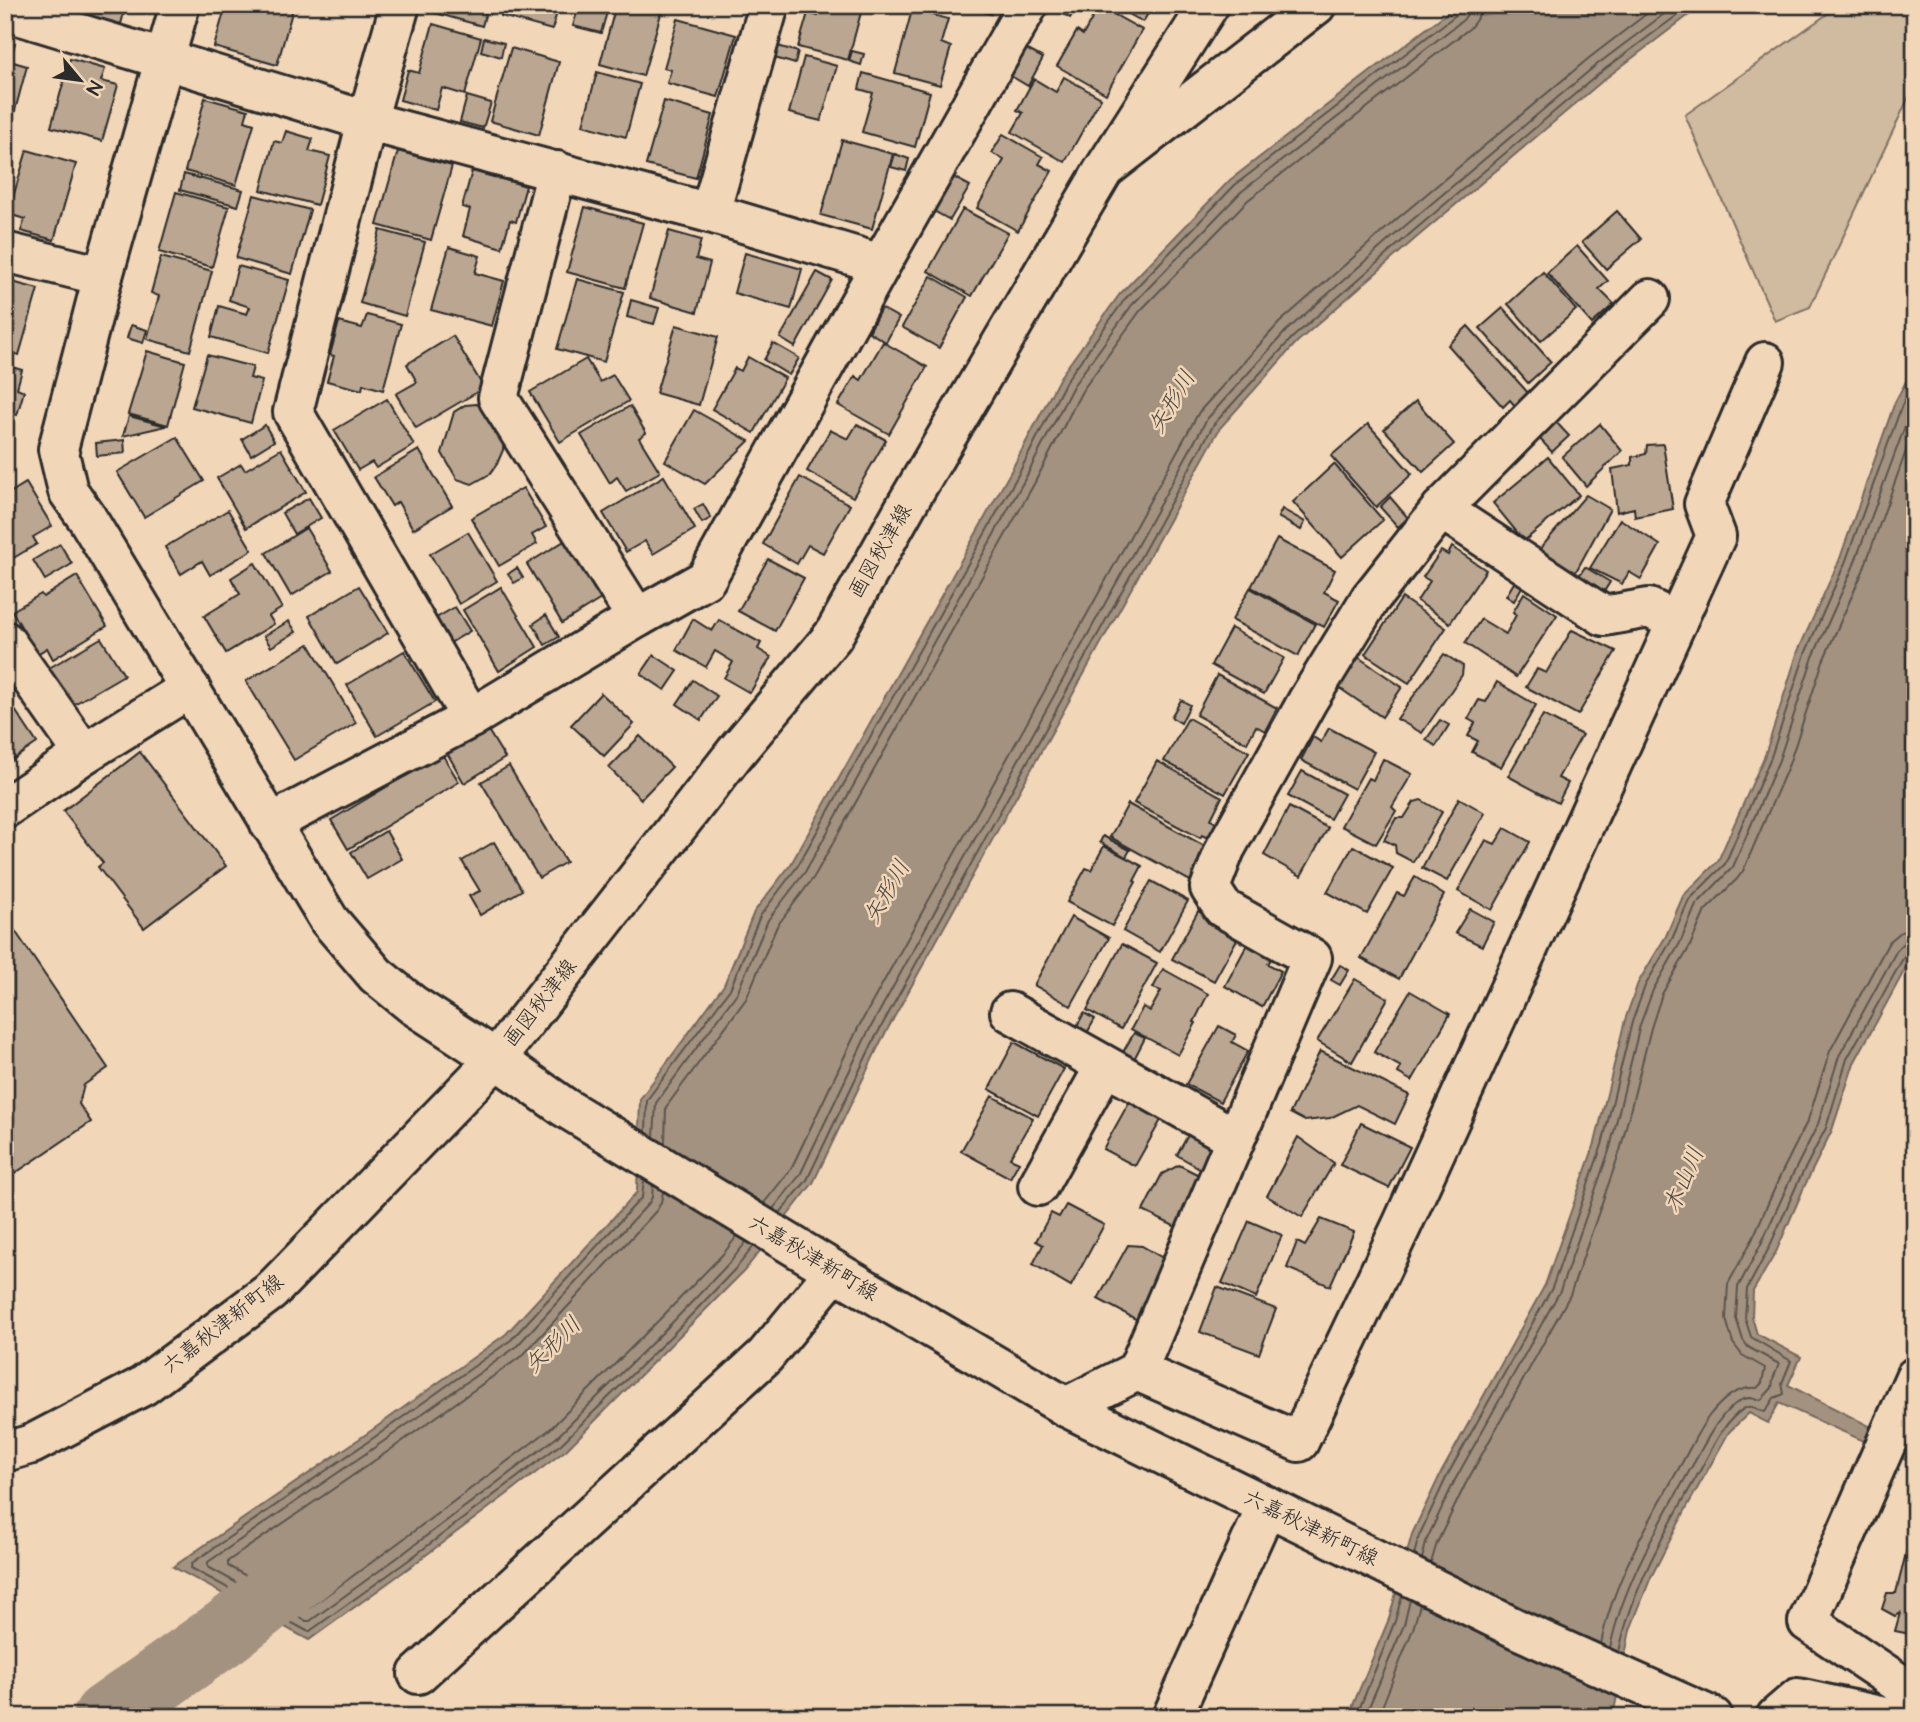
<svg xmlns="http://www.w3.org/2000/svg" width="1920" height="1722" viewBox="0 0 1920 1722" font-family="'Architects Daughter','Klee One',sans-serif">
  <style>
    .green { fill: #d0baa0; stroke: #7e7266; stroke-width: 2 }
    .water { fill: #a39280; stroke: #73695e; stroke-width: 2 }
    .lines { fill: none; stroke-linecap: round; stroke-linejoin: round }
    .shore { stroke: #5b544d; stroke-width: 2 }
    .river { stroke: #a39280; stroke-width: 66 }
    .building { fill: #baa691; stroke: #2b2b2b; stroke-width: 2 }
    .minor-casing { stroke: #2b2b2b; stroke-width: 44 }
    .tertiary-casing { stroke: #2b2b2b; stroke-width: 44 }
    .secondary-casing { stroke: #2b2b2b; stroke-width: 44 }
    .minor { stroke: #f1d6b8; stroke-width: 38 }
    .tertiary { stroke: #f1d6b8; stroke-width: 38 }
    .secondary { stroke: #f1d6b8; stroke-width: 38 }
    .labels { text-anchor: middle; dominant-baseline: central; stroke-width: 5; stroke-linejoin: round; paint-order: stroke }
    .street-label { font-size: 21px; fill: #2b2b2b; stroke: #f1d6b8 }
    .water-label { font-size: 23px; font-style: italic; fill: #494540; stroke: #f1d6b8 }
  </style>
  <rect width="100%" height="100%" fill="#f1d6b8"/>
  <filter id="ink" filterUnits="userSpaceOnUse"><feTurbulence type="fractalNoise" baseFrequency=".0143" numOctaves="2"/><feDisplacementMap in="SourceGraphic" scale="14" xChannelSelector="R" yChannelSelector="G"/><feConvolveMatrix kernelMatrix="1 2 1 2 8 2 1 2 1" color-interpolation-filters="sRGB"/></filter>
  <g filter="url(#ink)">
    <!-- green -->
    <polygon class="green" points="1840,5 1915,5 1915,84 1810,307 1775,321 1685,115"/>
    <!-- water -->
    <g class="water">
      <polygon points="1457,5 1702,5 1606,78 1416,238 1296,343 1220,428 881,1041 813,1183 744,1271 566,1450 410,1567 309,1640 173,1567 375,1428 506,1334 637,1192 640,1099 724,985 754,912 791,864 1011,471 1060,377 1120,294 1230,180"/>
      <polygon points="1915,365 1915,951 1854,1063 1832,1130 1805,1185 1776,1252 1753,1291 1752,1317 1757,1334 1801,1357 1788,1385 1915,1449 1915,1464 1779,1403 1768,1423 1749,1413 1729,1432 1688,1505 1651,1577 1630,1630 1615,1706 1610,1717 1351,1717 1353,1705 1389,1619 1412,1534 1441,1473 1545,1285 1595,1143 1625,1020 1638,983 1666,936 1683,896 1718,861 1765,755 1798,651 1839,561 1895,402"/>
    </g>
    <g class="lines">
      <!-- shore -->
      <g class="shore">
        <polyline points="646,1132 647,1100 730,989 760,916 797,867 1018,475 1066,381 1125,299 1235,185 1457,14 1461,5"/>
        <polyline points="654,1137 656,1103 737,993 768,920 805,872 1025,479 1073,386 1132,305 1241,192 1463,20 1468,13 1469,5"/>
        <polyline points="665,1143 666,1107 746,999 777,926 814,877 1034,484 1082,391 1140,311 1248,200 1470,28 1478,17 1480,5"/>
        <polyline points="644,1180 642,1197 511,1340 379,1434 192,1563 191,1568 307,1631 310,1631 406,1562 561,1444 673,1334 738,1266 754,1246"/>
        <polyline points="653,1185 652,1197 649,1203 516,1347 384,1441 208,1562 208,1567 306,1621 310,1621 401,1555 556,1438 667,1328 732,1260 746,1242"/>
        <polyline points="663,1192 661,1202 657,1210 523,1355 390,1450 228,1561 228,1566 305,1608 309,1608 394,1546 549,1430 659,1320 724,1253 737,1236"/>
        <polyline points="764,1203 791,1169 858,1028 1199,412 1279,323 1398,218 1589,58 1658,5"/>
        <polyline points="773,1209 800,1175 867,1034 1207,419 1286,331 1405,226 1595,66 1676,5"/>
        <polyline points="780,1213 807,1180 875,1038 1214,424 1292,338 1411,233 1601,72 1691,5"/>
        <polyline points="1414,1555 1419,1536 1447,1476 1552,1288 1602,1145 1632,1022 1645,986 1672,939 1689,900 1725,864 1771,757 1805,654 1845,563 1902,405 1915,380"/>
        <polyline points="1422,1559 1427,1539 1455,1480 1560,1291 1610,1148 1640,1025 1653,990 1680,943 1696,905 1733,867 1779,760 1813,657 1853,567 1915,399"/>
        <polyline points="1431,1563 1437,1543 1465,1485 1570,1295 1620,1151 1651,1028 1662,994 1689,948 1705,911 1737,879 1743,871 1789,764 1823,661 1863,571 1915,426"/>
        <path d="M 1601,1644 C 1613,1581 1648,1523 1679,1468 C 1689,1451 1697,1432 1709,1416 C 1721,1401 1736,1386 1757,1388 L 1762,1383 L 1765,1368 L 1742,1355 L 1733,1343 L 1726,1319 L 1728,1284 L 1752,1240 L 1781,1174 L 1808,1120 L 1830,1051 L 1889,942 L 1901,932 L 1915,929"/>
        <path d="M 1610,1648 C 1623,1584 1659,1525 1691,1468 C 1704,1446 1718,1413 1741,1400 C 1748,1396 1755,1399 1761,1400 L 1772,1388 L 1773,1379 L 1779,1364 L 1748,1347 L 1743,1340 L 1736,1318 L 1738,1287 L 1761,1244 L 1791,1178 L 1818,1124 L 1839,1056 L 1898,948 L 1906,941 L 1915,940"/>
        <path d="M 1619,1652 C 1632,1587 1668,1526 1701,1469 C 1711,1450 1725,1419 1745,1408 C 1751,1404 1758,1410 1765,1412 L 1774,1398 L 1784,1394 L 1782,1383 L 1791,1361 L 1751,1337 L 1745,1318 L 1747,1289 L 1769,1248 L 1798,1182 L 1826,1128 L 1847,1059 L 1906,953 L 1909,949 L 1915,949"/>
        <polyline points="1358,1717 1360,1707 1395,1621 1402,1596"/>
        <polyline points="1367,1717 1368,1709 1404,1625 1410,1600"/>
        <polyline points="1378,1717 1413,1629 1420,1605"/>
      </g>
      <!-- river -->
      <polyline class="river" points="106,1717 226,1632 327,1553"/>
    </g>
    <!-- building -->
    <g class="building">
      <polygon points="82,5 126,5 121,24 80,13"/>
      <polygon points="226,5 294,5 277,65 214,47"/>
      <polygon points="434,5 488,5 482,26 432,12"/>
      <polygon points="504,5 559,5 552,30 501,16"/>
      <polygon points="579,5 609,5 601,33 573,26"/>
      <polygon points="616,5 644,5 662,10 643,76 600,64"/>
      <polygon points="821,5 863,5 848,60 798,47 808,13 818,16"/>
      <polygon points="961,5 993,5 991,14"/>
      <polygon points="1052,5 1078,5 1070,18 1051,7"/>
      <polygon points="1113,5 1153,5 1143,22"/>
      <polygon points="1099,6 1142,30 1106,94 1057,66 1077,31 1083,35"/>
      <polygon points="912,10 948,19 941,43 951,47 940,85 895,73"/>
      <polygon points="678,19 736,35 718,97 667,83 671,70 664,68"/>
      <polygon points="433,24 481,38 465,95 442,88 436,110 400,100 408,70 419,73"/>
      <polygon points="484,38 504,43 501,57 481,51"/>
      <polygon points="5,41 15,43 10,61 27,66 13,118 5,116"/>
      <polygon points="778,46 798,52 795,64 775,58"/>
      <polygon points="511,48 559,62 539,135 490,121"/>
      <polygon points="1026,49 1043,58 1028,86 1011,76"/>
      <polygon points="852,51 864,54 861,65 849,61"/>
      <polygon points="804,57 837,66 821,121 789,113"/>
      <polygon points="70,59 105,69 101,81 118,85 102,141 51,127"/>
      <polygon points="597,72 640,84 626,137 583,125"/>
      <polygon points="863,73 930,92 915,147 862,132 873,93 859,89"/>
      <polygon points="1064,77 1101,98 1065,162 1012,132 1023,113 1017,110 1034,79 1056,92"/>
      <polygon points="467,96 491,103 483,128 460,122"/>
      <polygon points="205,98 248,110 245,121 254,124 236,185 185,171"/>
      <polygon points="664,101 713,115 696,178 646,165"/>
      <polygon points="286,131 313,139 309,151 330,156 317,205 261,190 274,141 282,143"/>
      <polygon points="1003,134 1043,157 1039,164 1052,171 1018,231 977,208 1004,160 992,153"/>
      <polygon points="842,140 893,154 872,229 821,215"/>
      <polygon points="27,150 76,164 54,240 21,231 25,219 8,214"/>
      <polygon points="398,151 452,166 431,240 377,225"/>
      <polygon points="895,154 909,159 906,171 891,167"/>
      <polygon points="472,171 526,186 516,222 510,220 502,248 463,236 470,209 462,207"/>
      <polygon points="184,174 243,190 238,206 180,190"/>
      <polygon points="953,177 970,186 950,220 934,211"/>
      <polygon points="176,192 229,207 212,267 159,252"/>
      <polygon points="254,195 310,210 292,274 236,258"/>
      <polygon points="585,207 643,223 625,288 567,272"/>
      <polygon points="963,209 1008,233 972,296 928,271"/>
      <polygon points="1617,211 1641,239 1606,269 1582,242"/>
      <polygon points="380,230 425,242 405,316 360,303"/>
      <polygon points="669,231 701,240 696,259 710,263 697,312 650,298"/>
      <polygon points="1577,246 1608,281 1599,289 1614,304 1592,324 1547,273"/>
      <polygon points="449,247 480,256 475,273 504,281 492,326 431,310"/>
      <polygon points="745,253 802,269 791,309 734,293"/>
      <polygon points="161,257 212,271 190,351 147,339 159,296 151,293"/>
      <polygon points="238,266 289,280 268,353 211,337 219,306 247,314 250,307 229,300"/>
      <polygon points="817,272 832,280 795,347 780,338"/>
      <polygon points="1543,272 1576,310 1541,341 1508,304"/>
      <polygon points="931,276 967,297 939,348 902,327"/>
      <polygon points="577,279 624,292 604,362 557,349"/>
      <polygon points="5,280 38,289 19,355 5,351"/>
      <polygon points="631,300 659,308 654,324 627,317"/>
      <polygon points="881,308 899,318 886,342 869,332"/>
      <polygon points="1503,308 1551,362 1528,383 1480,328"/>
      <polygon points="367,315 401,324 383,390 363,384 362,390 327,381 334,356 330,355 339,322 362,328"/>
      <polygon points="131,325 147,330 143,343 127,338"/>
      <polygon points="676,325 718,337 699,405 656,393"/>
      <polygon points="1468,326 1530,395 1516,407 1510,400 1503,407 1448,345"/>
      <polygon points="453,336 484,388 416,428 396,394 417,382 407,364"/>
      <polygon points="883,342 927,367 889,434 838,405 855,376 861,380"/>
      <polygon points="773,343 799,358 789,375 764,360"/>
      <polygon points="147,351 185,362 168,425 128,414"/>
      <polygon points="207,355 253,367 250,378 262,381 251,423 192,407"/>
      <polygon points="748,357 785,378 754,433 712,409 735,368 741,371"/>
      <polygon points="586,359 600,382 613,375 629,401 560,442 530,392"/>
      <polygon points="5,365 22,370 17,388 24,391 17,415 5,411"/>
      <polygon points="387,399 414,445 376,468 372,462 358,470 334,430"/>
      <polygon points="1416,401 1454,444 1423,472 1384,429"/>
      <polygon points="477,404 486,406 504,438 503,450 497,464 490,474 472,484 457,479 442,453 454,412 465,405"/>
      <polygon points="630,406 646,433 639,438 660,472 626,491 617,477 610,483 581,435"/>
      <polygon points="694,410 749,441 705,484 665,461"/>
      <polygon points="5,416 14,418 7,442 5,441"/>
      <polygon points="129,416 166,426 123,436"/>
      <polygon points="1556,422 1569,436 1552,452 1539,438"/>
      <polygon points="857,424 886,440 853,497 807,471 830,430 848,439"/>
      <polygon points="1368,424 1412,474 1376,507 1331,456"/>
      <polygon points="1600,424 1622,451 1586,486 1562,457"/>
      <polygon points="265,425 274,441 251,455 242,439"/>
      <polygon points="177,437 204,481 144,517 117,472"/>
      <polygon points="124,440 125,453 97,456 96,443"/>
      <polygon points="1663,444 1673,509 1635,517 1634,508 1617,512 1612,469 1632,465 1632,457 1646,454 1647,445"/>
      <polygon points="281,449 306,492 246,528 217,478 241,464 245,470"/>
      <polygon points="419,450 452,506 413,529 398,502 392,506 374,477"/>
      <polygon points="1548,457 1579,495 1524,541 1493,503"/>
      <polygon points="1334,464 1383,520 1342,557 1293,502"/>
      <polygon points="664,476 695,529 653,554 645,541 626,552 603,513"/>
      <polygon points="800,477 850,505 823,553 808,545 797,564 763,544"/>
      <polygon points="26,483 52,526 33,537 37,544 5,563 5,516 8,514 5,509 5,496"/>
      <polygon points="523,488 546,527 532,535 537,544 499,566 471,518"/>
      <polygon points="1586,495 1610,509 1573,577 1533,557"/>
      <polygon points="1390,497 1408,518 1398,527 1380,507"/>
      <polygon points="309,498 321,518 294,534 282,513"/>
      <polygon points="703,504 711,518 702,523 694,509"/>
      <polygon points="1282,509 1305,522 1301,530 1278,517"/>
      <polygon points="228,510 252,550 210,575 202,561 181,574 165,547"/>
      <polygon points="1620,519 1660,545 1641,579 1629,572 1622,584 1590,568"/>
      <polygon points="306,528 332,571 291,596 266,553"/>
      <polygon points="468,532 497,581 459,604 430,554"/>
      <polygon points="1277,539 1335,570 1324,592 1339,600 1324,627 1251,587"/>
      <polygon points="566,540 601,599 562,623 527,564"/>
      <polygon points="60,544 72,564 45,580 33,560"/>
      <polygon points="1452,547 1486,570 1450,623 1417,601 1430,581 1423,577 1441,551 1448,555"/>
      <polygon points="768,559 804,578 775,631 738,611"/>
      <polygon points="255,563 282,608 269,616 274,624 226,653 204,616 240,594 231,578"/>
      <polygon points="1585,567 1610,582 1600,598 1574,583"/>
      <polygon points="517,568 523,578 514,583 508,574"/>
      <polygon points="77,576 107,626 53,659 47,648 37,654 12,611 41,594 43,597"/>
      <polygon points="1515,581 1523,585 1514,601 1506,596"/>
      <polygon points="359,586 388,633 337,664 309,616"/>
      <polygon points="501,587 537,647 499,671 463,610"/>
      <polygon points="1250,588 1315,624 1298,656 1232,620"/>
      <polygon points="1524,593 1557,615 1516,677 1465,643 1481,619 1506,634 1516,615 1513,612"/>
      <polygon points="1402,598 1446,628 1409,683 1365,654"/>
      <polygon points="455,607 470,631 445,646 431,621"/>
      <polygon points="546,615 559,637 545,645 533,624"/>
      <polygon points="693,619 712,631 719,620 761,643 758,649 771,657 750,693 724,678 733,662 715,651 706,667 676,650"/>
      <polygon points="289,621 296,632 271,647 264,636"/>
      <polygon points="1231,628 1284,658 1264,694 1211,665"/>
      <polygon points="1572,630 1616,651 1578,715 1526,687 1537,669 1546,673"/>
      <polygon points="101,638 124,675 71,706 49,668"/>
      <polygon points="309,644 356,723 294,760 246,681"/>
      <polygon points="404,651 435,702 377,736 347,685"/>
      <polygon points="1444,654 1463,666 1462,675 1422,733 1397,719"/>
      <polygon points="654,655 678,671 665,690 641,674"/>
      <polygon points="1358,657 1402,687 1382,717 1338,687"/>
      <polygon points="1217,675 1277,708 1265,731 1256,726 1247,743 1196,715"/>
      <polygon points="693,680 717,696 701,720 677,704"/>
      <polygon points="1497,682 1536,705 1501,767 1472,752 1478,741 1468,736 1475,723 1468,719 1479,700 1486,702"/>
      <polygon points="601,693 634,724 604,756 571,725"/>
      <polygon points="5,695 37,743 5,765"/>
      <polygon points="1181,700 1190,705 1181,723 1171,717"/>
      <polygon points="1543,715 1582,735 1558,778 1568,783 1558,803 1508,776"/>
      <polygon points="1188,718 1249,752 1225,794 1164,761"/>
      <polygon points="1440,720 1449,725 1436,746 1426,740"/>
      <polygon points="486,727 505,758 464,783 446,751"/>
      <polygon points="1329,728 1374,752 1354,789 1301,760 1313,737 1321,742"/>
      <polygon points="640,736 672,767 641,799 609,768"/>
      <polygon points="140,752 226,866 144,928 98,867 103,863 63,811"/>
      <polygon points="442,754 459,782 348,849 331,820"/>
      <polygon points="1383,759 1412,774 1392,807 1396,811 1376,844 1341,826 1368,778 1373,780"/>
      <polygon points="1157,761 1222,797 1211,819 1222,826 1213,841 1202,835 1200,838 1134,803"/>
      <polygon points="509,766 566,862 539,878 481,782"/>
      <polygon points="1302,771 1344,794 1330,819 1288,796"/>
      <polygon points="1459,798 1485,813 1447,881 1422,868"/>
      <polygon points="1421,800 1442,812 1413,862 1396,853 1395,845 1384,840 1396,818 1404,818 1414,802"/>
      <polygon points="1128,804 1208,848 1190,881 1110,837"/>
      <polygon points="1289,807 1328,828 1301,876 1264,855"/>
      <polygon points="1505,828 1530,842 1492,910 1458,891 1486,840 1495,844"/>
      <polygon points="386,831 402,859 367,879 351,852"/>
      <polygon points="1103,836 1130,850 1126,857 1100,842"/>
      <polygon points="494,842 522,890 480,915 469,896 480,891 462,861"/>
      <polygon points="1104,846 1142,866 1134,881 1136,882 1112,926 1067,902 1086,868 1091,870"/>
      <polygon points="1353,846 1393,868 1367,914 1327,892"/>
      <polygon points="1415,877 1444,895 1399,979 1361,958 1397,893 1404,896"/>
      <polygon points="1151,881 1188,901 1160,952 1123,931"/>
      <polygon points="1470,909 1494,922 1482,946 1455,933"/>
      <polygon points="1198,911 1240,934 1214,981 1172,959"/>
      <polygon points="5,916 108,1068 84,1085 79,1104 91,1122 5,1180"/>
      <polygon points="1071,917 1109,938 1071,1006 1034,985"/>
      <polygon points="1248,943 1273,956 1268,964 1281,971 1262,1007 1225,986"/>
      <polygon points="1122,944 1157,963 1121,1029 1087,1010"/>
      <polygon points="1340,965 1349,970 1340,985 1331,980"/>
      <polygon points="1163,969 1208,994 1194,1022 1196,1023 1178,1055 1131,1029 1143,1007 1150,1011 1161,991 1153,988"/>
      <polygon points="1355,979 1388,998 1352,1062 1317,1041"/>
      <polygon points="1410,991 1450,1014 1412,1081 1398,1073 1401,1067 1374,1052"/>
      <polygon points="1084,1013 1095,1019 1083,1040 1072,1035"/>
      <polygon points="1219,1026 1236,1035 1232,1042 1248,1051 1220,1102 1186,1084"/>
      <polygon points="1134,1033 1145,1038 1131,1065 1119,1059"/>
      <polygon points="1014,1042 1064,1069 1038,1116 989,1089"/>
      <polygon points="1320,1051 1409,1095 1395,1124 1357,1105 1330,1118 1305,1121 1290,1113"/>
      <polygon points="1133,1095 1165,1113 1135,1166 1103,1149"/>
      <polygon points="992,1096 1033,1118 1010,1158 1019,1162 1010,1178 961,1151"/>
      <polygon points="1361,1123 1410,1147 1389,1188 1340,1165"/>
      <polygon points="1192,1128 1217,1141 1201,1169 1177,1155"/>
      <polygon points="1298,1137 1334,1163 1302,1217 1267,1196"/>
      <polygon points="1179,1165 1205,1178 1180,1229 1143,1211 1162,1174"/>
      <polygon points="1066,1205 1104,1225 1071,1286 1033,1264 1043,1245 1036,1241 1051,1213 1059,1217"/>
      <polygon points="1321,1219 1354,1232 1330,1286 1287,1268 1297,1242 1305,1246"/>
      <polygon points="1249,1221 1282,1235 1256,1298 1222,1283"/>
      <polygon points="1128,1245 1142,1246 1173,1264 1141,1322 1098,1299"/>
      <polygon points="1217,1287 1276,1309 1259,1354 1200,1332"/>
      <polygon points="1908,1545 1915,1546 1915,1635 1895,1631 1900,1613 1895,1616 1882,1609 1887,1593 1896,1593"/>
    </g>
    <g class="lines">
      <!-- minor casing -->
      <g class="minor-casing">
        <g id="minor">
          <polyline points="400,5 367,121 293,412 471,718"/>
          <polyline points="5,11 367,121 710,213 881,264"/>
          <polyline points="1107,167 1316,5"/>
          <polyline points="557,171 498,398 637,618"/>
          <polyline points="710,213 769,5"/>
          <polyline points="5,252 103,276"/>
          <polyline points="1441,509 1604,616 1649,608 1677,622"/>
          <polyline points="5,641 84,754"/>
          <polyline points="5,808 84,754 190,688"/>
          <polyline points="270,824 471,718 637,618 706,579 881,264 1028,5"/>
          <polyline points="1010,1012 1235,1138"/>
          <polyline points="1038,1186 1105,1066"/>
          <polyline points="1137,1371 1299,1442 1402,1225 1716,536 1704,504 1765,362"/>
          <polyline points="1915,1377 1808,1622 1915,1694"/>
          <polyline points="1066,1407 1137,1371 1312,958 1223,908 1210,888 1225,849 1308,700 1370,599 1441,509 1650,299"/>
          <polyline points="418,1674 765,1356 835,1271"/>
          <polyline points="1172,1717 1267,1506"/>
          <polyline points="1776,1717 1798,1698 1885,1717"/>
        </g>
      </g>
      <!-- tertiary casing -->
      <g class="tertiary-casing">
        <polyline id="tertiary" points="180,5 103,276 58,449 68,491 87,518 329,920 376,975 413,1005 496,1059"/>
      </g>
      <!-- secondary casing -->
      <g class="secondary-casing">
        <g id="secondary">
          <polyline points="496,1059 735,753 833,636 907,504 1103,171 1209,5"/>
          <polyline points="5,1452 32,1444 143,1386 270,1292 496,1059 564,1107 835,1271 1066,1407 1519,1630 1713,1717"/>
        </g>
      </g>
      <!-- minor -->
      <use href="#minor" class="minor"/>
      <!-- tertiary -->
      <use href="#tertiary" class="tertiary"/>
      <!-- secondary -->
      <use href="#secondary" class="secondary"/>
    </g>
  </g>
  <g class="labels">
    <!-- street labels -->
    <g class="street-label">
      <text transform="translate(880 551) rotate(-60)">画図秋津線</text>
      <text transform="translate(540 1003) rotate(-52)">画図秋津線</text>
      <text transform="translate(813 1258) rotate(31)">六嘉秋津新町線</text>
      <text transform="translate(223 1324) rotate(-38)">六嘉秋津新町線</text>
      <text transform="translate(1311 1528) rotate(26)">六嘉秋津新町線</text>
    </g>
    <!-- water labels -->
    <g class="water-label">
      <text transform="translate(1172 402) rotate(-59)">矢形川</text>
      <text transform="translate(887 892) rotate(-60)">矢形川</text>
      <text transform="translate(1684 1180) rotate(-67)">木山川</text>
      <text transform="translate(553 1345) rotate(-45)">矢形川</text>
    </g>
  </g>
  <!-- margin -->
  <rect width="1920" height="1722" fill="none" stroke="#f1d6b8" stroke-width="28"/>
  <rect x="14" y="14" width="1892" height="1694" fill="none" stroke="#2b2b2b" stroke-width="2.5" filter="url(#ink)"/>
  <!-- north arrow -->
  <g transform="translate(80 80) rotate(119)" stroke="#f1d6b8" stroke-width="5" paint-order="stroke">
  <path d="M0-5L12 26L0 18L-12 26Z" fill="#2b2b2b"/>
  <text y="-10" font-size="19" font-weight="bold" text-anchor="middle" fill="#2b2b2b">N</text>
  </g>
</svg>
